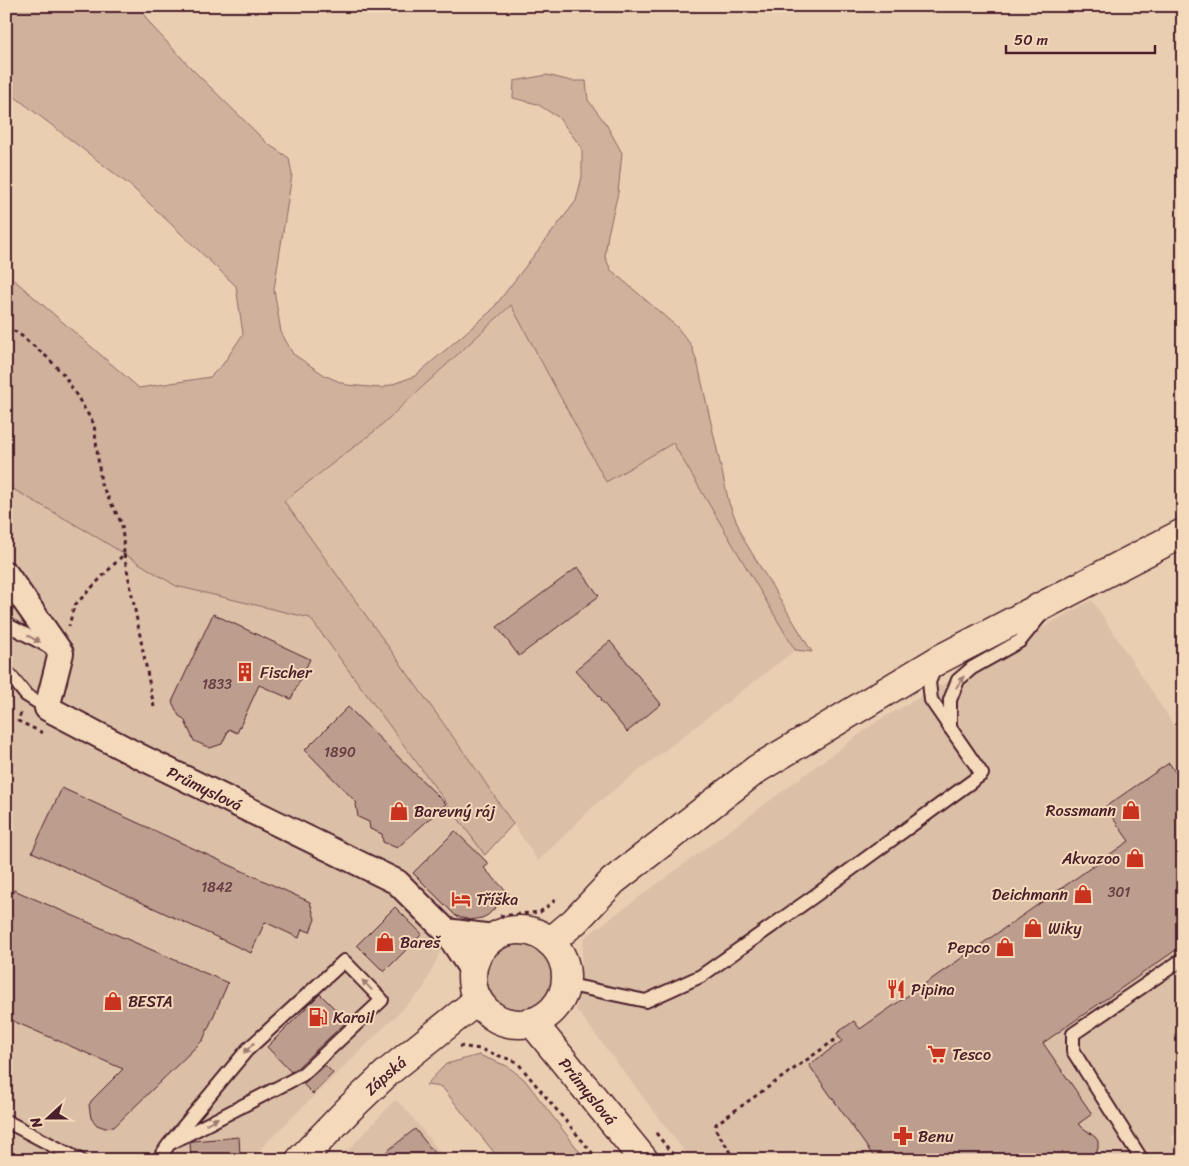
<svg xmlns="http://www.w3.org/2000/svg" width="1189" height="1166" viewBox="0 0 1189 1166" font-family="Sriracha,sans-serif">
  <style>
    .built { fill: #dcbfa7 }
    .green { fill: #cfb19c; stroke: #8c6864 }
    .building { fill: #bd9d8d; stroke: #4a1f2b }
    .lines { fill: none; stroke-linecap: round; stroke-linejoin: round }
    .lane-casing { stroke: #4a1f2b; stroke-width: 16 }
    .street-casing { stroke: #4a1f2b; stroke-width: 28 }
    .secondary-casing { stroke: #4a1f2b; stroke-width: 31 }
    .path { stroke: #4a1f2b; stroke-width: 3; stroke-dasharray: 4 4; stroke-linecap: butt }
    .lane { stroke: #f4d9bb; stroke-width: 12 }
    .street { stroke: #f4d9bb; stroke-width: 24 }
    .secondary { stroke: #f4d9bb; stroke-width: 28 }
    .oneway { fill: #9f7c73 }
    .labels { text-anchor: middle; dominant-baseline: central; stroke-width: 4; stroke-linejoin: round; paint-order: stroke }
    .number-label { font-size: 14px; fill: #673e44 }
    .poi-label { font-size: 16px; fill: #4a1f2b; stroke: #f4d9bb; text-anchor: start }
    .street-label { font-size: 16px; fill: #4a1f2b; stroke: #f4d9bb }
  </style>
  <rect width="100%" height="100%" fill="#eaceb2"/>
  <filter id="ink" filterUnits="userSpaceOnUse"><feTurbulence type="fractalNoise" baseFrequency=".02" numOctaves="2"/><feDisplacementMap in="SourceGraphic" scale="10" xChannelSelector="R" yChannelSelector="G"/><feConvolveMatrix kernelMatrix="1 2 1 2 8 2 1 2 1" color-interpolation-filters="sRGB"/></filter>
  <g filter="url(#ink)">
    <!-- built -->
    <g class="built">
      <polygon points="511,305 605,482 673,443 795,650 597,803 538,861 476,769 284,501 376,430"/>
      <polygon points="6,485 90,533 176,586 310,618 485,855 423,989 249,1160 6,1160"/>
      <polygon points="1092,600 1183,739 1183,1129 1171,1137 1182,1160 691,1160 576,1009 584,938 876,722"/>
      <polygon points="395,1100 404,1107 446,1160 339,1160"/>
    </g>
    <!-- green -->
    <g class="green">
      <polygon points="6,6 138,6 151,25 191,68 268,144 289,158 292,175 274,289 281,332 293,354 326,376 347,385 382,388 415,376 491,311 576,201 582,177 582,148 558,117 537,104 513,98 514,81 547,75 571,81 586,81 588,100 606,124 622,153 618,193 608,234 605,257 611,270 677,327 691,345 698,365 729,503 744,540 812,652 795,650 673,443 606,482 511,305 376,430 284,501 476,769 513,824 485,855 310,618 176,586 90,533 6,485 6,273 139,388 210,377 223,364 243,334 236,286 132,187 6,90"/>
      <circle cx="518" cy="979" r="35"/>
      <polygon points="479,1055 507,1066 524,1079 586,1160 500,1160 442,1087 426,1085 446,1064"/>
    </g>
    <!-- building -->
    <g class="building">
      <polygon points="578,567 599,596 519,656 497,627"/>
      <polygon points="213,614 310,659 291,699 259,685 237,733 229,729 222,744 210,748 194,741 184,719 179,716 172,702"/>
      <polygon points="610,641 661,704 627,732 601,700 602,699 575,670"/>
      <polygon points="348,707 446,804 397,848 383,842 382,834 370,829 369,822 358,817 356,804 357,803 305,750"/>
      <polygon points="1169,763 1183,783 1183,945 1043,1043 1092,1114 1078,1124 1095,1137 1098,1141 1098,1148 1096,1154 1092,1158 1085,1159 1070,1154 1062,1160 876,1160 809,1065 842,1041 837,1033 854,1021 860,1029 1129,841 1105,807"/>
      <polygon points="62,788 310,902 315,919 310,932 302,929 299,938 265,922 251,953 32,852"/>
      <polygon points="455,831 489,864 484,868 509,894 488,915 482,918 470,920 456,916 413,873"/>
      <polygon points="14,890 228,983 203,1040 114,1127 105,1128 97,1125 91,1118 89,1105 92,1100 123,1069 6,1018 6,906"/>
      <polygon points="395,907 422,934 384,972 357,945"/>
      <polygon points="320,994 347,1021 297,1068 291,1072 267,1047"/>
      <polygon points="325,1065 333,1073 313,1094 303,1084"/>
      <polygon points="415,1129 440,1160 376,1160"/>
      <polygon points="239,1137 240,1155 232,1156 232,1160 191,1160 190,1142 192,1141"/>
    </g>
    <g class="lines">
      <!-- lane casing -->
      <g class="lane-casing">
        <g id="lane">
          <polyline points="6,624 53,649"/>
          <polyline points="10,675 26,695 47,708"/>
          <polyline points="950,728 950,700 958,680 972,668 1020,641 1042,614"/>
          <polyline points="565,984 646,1001 701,976 813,897 982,774 931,700 929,682 936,666"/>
          <polyline points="6,1121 80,1160"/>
          <polyline points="158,1160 169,1144 247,1050 344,961 382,1000 302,1075 169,1144"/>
          <polyline points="1142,1160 1073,1051 1073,1034 1183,959"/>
        </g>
      </g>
      <!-- street casing -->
      <g class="street-casing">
        <g id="street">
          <path id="s1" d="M 6,574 L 61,653 L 47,708 L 137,755 L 397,882 L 446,931 L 472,970"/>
          <polyline points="446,931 493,937"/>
        </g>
      </g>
      <!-- secondary casing -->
      <g class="secondary-casing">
        <g id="secondary">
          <circle cx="519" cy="977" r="47"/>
          <polyline points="550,942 575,921 613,881 757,769 940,659 1183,533"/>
          <path id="s2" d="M 532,1022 L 644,1160"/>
          <path id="s3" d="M 300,1160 L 350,1108 L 388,1072 L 478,1000"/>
        </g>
      </g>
      <!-- path -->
      <g class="path">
        <polyline points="6,327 18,333 48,358 64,375 94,424 101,484 122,524 124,554 74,606 69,626"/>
        <polyline points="124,554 154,707"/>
        <polyline points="21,713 18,721 43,733"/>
        <polyline points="500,916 540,912 558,898"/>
        <polyline points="459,1046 480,1049 517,1062 598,1160"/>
        <polyline points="656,1133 677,1160"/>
        <polyline points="735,1160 732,1154 715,1129 716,1124 839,1037"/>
      </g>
      <!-- lane -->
      <use href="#lane" class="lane"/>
      <!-- street -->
      <use href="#street" class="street"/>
      <!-- secondary -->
      <use href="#secondary" class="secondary"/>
    </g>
    <!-- one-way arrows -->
    <defs><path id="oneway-solid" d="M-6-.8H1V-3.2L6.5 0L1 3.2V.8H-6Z" transform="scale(1.25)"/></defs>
    <g class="oneway">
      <use href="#oneway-solid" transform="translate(34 639) rotate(28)"/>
      <use href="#oneway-solid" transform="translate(960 682) rotate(-56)"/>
      <use href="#oneway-solid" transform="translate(367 985) rotate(-134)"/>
      <use href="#oneway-solid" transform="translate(249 1048) rotate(135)"/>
      <use href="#oneway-solid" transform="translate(212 1121) rotate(-27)"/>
    </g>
  </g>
  <!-- icons -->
  <defs>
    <g id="building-bare" transform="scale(1.5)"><path d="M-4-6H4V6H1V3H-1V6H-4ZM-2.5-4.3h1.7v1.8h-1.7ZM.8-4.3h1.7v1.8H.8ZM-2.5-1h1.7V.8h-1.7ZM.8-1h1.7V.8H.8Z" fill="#c8321e" stroke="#f4d9bb" stroke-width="2.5" paint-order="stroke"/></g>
    <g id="shop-bare" transform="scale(1.5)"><path d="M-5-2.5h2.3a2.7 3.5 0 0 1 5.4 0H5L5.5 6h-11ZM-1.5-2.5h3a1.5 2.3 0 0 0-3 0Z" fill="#c8321e" stroke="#f4d9bb" stroke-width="2.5" paint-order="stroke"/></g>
    <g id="hotel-bare" transform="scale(1.5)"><path d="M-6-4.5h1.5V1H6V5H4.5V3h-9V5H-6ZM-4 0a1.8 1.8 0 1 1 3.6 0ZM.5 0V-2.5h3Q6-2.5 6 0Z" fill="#c8321e" stroke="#f4d9bb" stroke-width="2.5" paint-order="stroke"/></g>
    <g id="restaurant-bare" transform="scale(1.5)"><path d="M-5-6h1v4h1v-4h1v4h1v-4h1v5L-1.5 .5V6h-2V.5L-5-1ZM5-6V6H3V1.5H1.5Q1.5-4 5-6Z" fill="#c8321e" stroke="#f4d9bb" stroke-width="2.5" paint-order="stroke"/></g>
    <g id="fuel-bare" transform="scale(1.5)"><path d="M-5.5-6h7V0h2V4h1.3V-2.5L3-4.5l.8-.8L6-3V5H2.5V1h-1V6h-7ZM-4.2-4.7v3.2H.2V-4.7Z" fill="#c8321e" stroke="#f4d9bb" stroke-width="2.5" paint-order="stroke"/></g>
    <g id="supermarket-bare" transform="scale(1.5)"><path d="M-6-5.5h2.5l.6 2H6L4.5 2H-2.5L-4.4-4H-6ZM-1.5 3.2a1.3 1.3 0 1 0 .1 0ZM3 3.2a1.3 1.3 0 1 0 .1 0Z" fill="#c8321e" stroke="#f4d9bb" stroke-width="2.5" paint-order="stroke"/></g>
    <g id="pharmacy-bare" transform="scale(1.5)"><path d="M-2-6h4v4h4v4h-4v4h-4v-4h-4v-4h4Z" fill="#c8321e" stroke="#f4d9bb" stroke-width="2.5" paint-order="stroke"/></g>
  </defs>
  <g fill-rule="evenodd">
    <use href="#building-bare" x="245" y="672"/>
    <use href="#shop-bare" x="1131" y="810"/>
    <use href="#shop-bare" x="399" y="811"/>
    <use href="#shop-bare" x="1135" y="858"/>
    <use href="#shop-bare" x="1083" y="894"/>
    <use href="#hotel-bare" x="461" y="899"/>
    <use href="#shop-bare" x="1033" y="928"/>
    <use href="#shop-bare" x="385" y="942"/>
    <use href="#shop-bare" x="1005" y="947"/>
    <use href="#restaurant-bare" x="896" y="989"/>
    <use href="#shop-bare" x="113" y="1001"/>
    <use href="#fuel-bare" x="318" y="1017"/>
    <use href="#supermarket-bare" x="937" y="1054"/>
    <use href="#pharmacy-bare" x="903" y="1136"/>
  </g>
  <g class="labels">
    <!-- number labels -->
    <g class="number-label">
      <text x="217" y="684">1833</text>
      <text x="340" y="752">1890</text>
      <text x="217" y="887">1842</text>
      <text x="1119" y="892">301</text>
    </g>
    <!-- poi labels -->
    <g class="poi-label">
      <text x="260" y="672">Fischer</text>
      <text x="1116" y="810" text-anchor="end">Rossmann</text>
      <text x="414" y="811">Barevný ráj</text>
      <text x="1120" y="858" text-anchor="end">Akvazoo</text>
      <text x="1068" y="894" text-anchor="end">Deichmann</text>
      <text x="476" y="899">Tříška</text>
      <text x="1048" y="928">Wiky</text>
      <text x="400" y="942">Bareš</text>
      <text x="990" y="947" text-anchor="end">Pepco</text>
      <text x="911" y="989">Pipina</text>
      <text x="128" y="1001">BESTA</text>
      <text x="333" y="1017">Karoil</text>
      <text x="952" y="1054">Tesco</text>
      <text x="918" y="1136">Benu</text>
    </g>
    <!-- street labels -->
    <g class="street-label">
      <text stroke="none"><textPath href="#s1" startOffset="330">Průmyslová</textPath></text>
      <text stroke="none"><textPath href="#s3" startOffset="120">Zápská</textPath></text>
      <text stroke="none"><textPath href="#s2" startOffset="89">Průmyslová</textPath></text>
    </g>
  </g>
  <!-- margin -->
  <rect width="1189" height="1166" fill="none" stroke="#f4d9bb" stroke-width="25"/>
  <rect x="12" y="12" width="1164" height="1141" fill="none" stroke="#4a1f2b" stroke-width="2" filter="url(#ink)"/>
  <!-- north arrow -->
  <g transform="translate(48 1118) rotate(249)" stroke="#f4d9bb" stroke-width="4" paint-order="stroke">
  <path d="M0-4L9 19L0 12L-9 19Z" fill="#4a1f2b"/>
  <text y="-8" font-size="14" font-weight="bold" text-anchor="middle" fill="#4a1f2b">N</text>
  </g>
  <!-- scale -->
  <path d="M1006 45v8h149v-8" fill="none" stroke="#4a1f2b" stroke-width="2.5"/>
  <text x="1014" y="45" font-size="15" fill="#4a1f2b" stroke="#f4d9bb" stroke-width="4" paint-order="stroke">50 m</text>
</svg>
